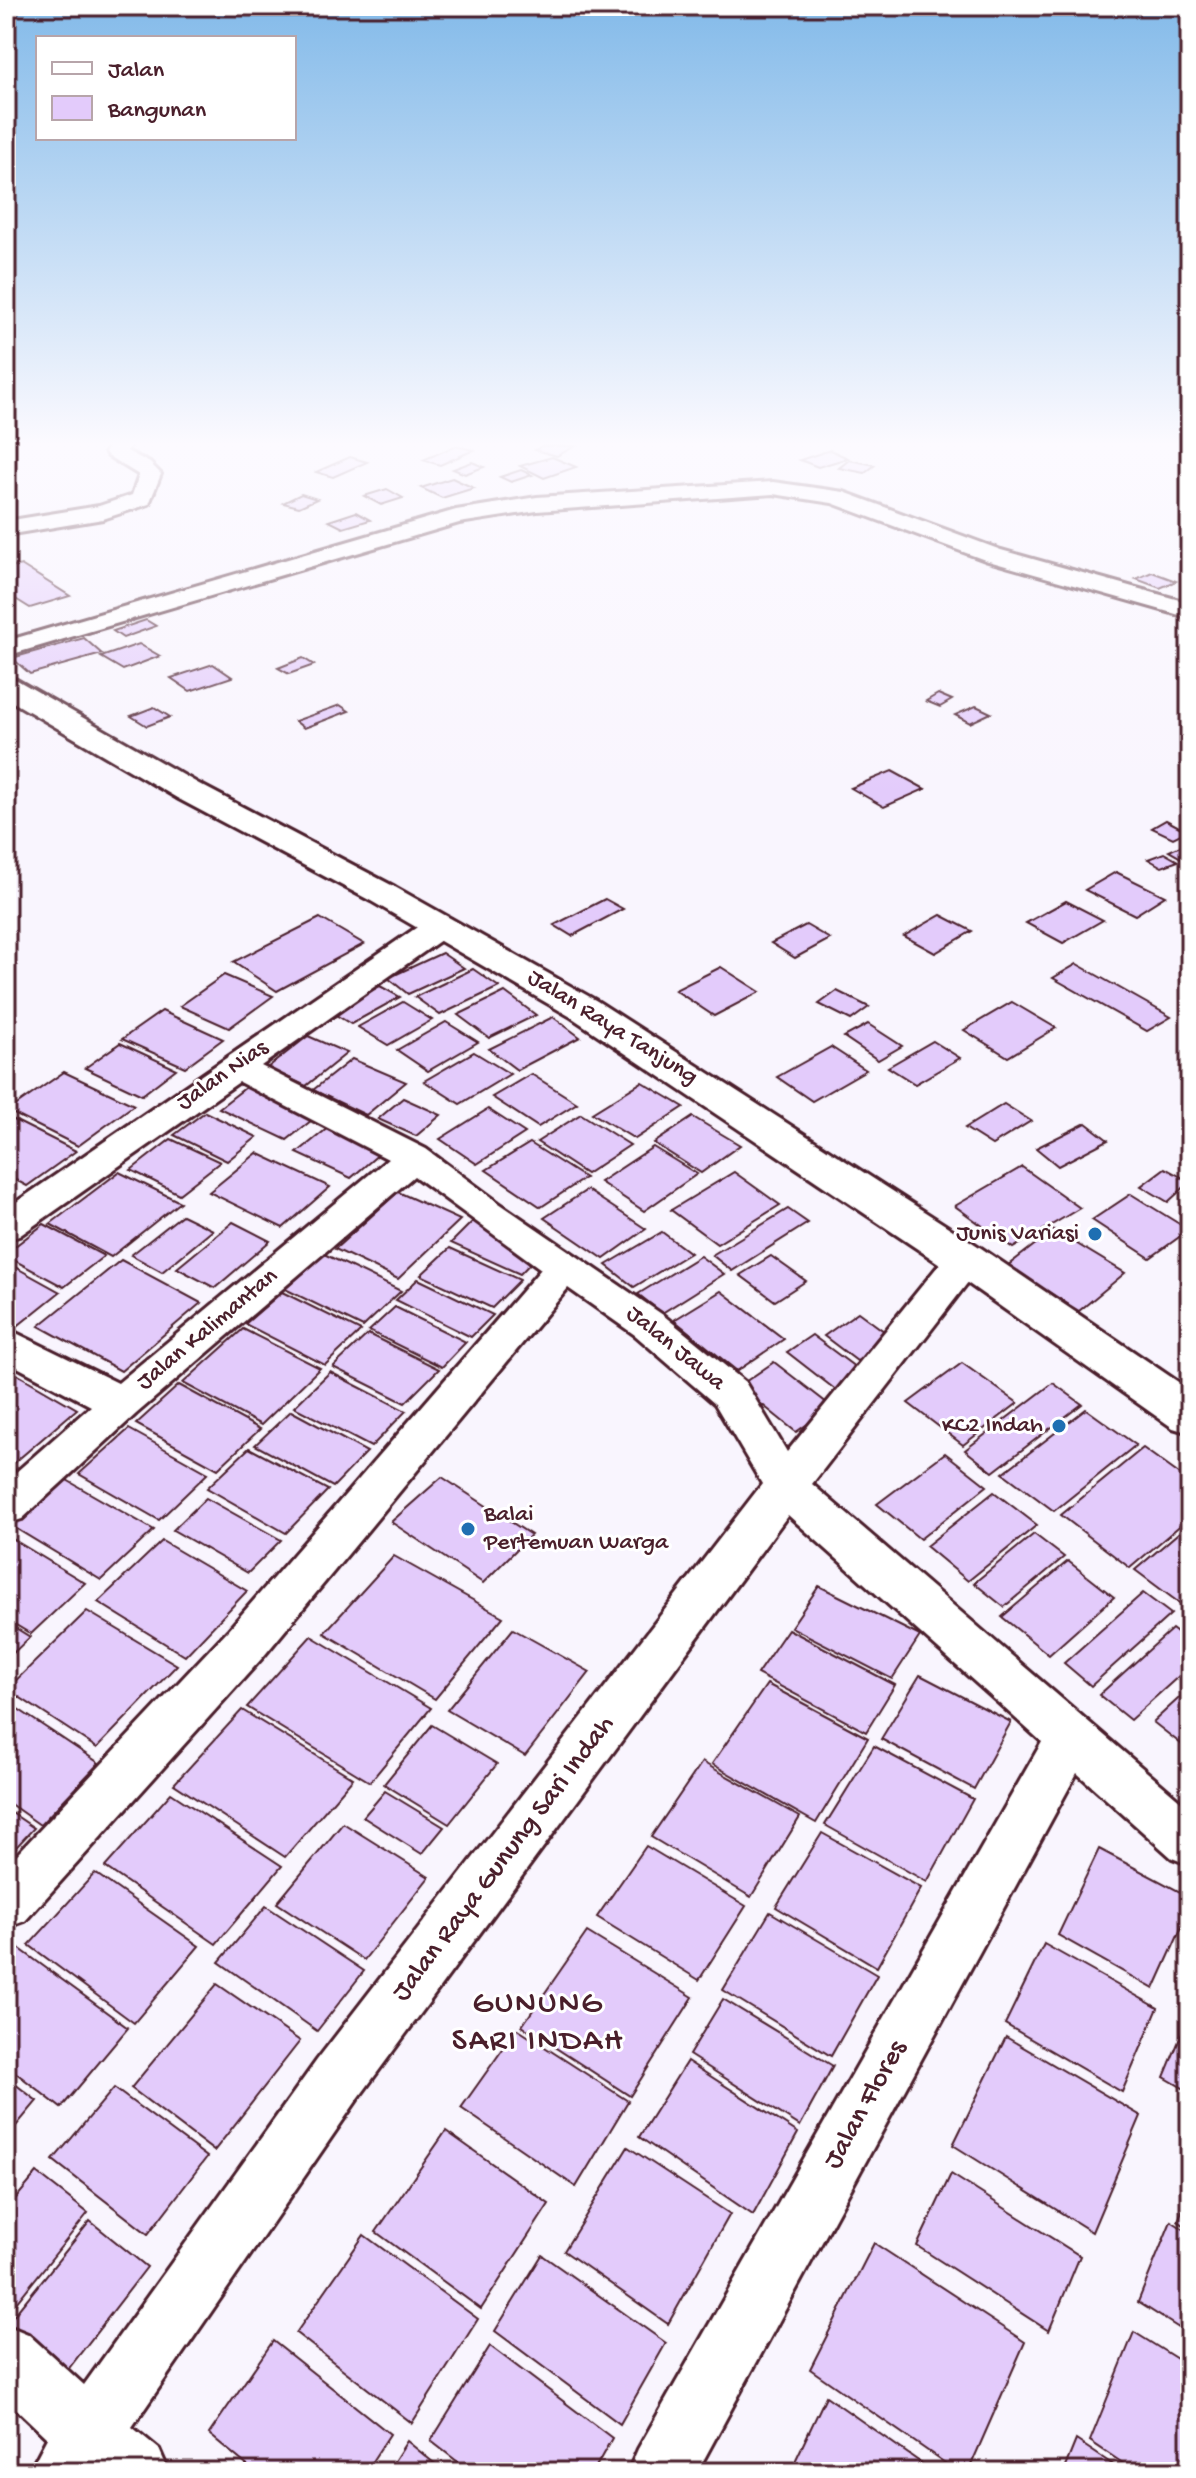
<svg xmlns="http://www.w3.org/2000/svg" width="1196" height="2478" viewBox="0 0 1196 2478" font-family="'Gochi Hand',sans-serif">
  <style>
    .building { fill: #e3cbfb; stroke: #4a1f2b; stroke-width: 2 }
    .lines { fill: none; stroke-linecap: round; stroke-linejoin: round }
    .minor-casing { stroke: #4a1f2b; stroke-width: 6 }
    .primary-casing { stroke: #4a1f2b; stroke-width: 6 }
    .minor { fill: #fff; fill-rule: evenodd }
    .primary { fill: #fff; fill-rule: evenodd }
    .poi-dot { fill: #1f6fb2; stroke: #fff; stroke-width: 3 }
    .labels { text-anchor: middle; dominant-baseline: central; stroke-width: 6; stroke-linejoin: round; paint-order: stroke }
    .street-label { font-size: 24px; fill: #4a1f2b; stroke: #fff }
    .poi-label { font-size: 24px; fill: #4a1f2b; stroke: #fff; text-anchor: end }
    .near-street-label { font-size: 28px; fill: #4a1f2b; stroke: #fff }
    .near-neighbourhood-label { font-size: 32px; letter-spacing: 2px; fill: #4a1f2b; stroke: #fff }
  </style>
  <rect width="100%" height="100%" fill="#f9f5fe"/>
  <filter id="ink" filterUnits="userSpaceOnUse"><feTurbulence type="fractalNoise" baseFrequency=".0125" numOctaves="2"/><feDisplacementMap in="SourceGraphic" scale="16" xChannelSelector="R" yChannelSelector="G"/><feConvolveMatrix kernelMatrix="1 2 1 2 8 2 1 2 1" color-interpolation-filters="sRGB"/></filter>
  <g filter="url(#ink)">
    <!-- building -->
    <g class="building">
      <polygon points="455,446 474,450 440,465 423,460"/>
      <polygon points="542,446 575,446 557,456 535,450"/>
      <polygon points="830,450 848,458 818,467 800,460"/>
      <polygon points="350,457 367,462 333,477 316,472"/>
      <polygon points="552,457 576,467 544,478 520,466"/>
      <polygon points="849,460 875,465 865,473 839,468"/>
      <polygon points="472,462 484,467 465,474 453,469"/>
      <polygon points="521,470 532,475 511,482 500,477"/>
      <polygon points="452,478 474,488 442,498 421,488"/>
      <polygon points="387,489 403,498 381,505 364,496"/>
      <polygon points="301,494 317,499 299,507 283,503"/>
      <polygon points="356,512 370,520 343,528 329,521"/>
      <polygon points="21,565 70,596 30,608 6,593 6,569"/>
      <polygon points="1152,572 1176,581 1160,588 1136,579"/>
      <polygon points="146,620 156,626 123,638 113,631"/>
      <polygon points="84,638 102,654 30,674 12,658"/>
      <polygon points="139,644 160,656 123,670 101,657"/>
      <polygon points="303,658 314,665 289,674 278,668"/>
      <polygon points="213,664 232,677 190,691 171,678"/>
      <polygon points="938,694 952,700 940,707 926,701"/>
      <polygon points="340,705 349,711 304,728 295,721"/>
      <polygon points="976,706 991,713 970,723 955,715"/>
      <polygon points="154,707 170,717 147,726 131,716"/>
      <polygon points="892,771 925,789 884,807 851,788"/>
      <polygon points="1166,820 1187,831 1173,838 1152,828"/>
      <polygon points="1185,844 1190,846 1190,863 1169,851"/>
      <polygon points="1164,853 1178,861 1162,867 1148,859"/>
      <polygon points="1116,872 1165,896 1135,915 1085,890"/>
      <polygon points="605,899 623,909 572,936 554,925"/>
      <polygon points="1066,901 1103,920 1063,943 1026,923"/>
      <polygon points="941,915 972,931 935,953 904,936"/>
      <polygon points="320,918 364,944 277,991 233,962"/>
      <polygon points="806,925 830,939 795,958 771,943"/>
      <polygon points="442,953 464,968 408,994 388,978"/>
      <polygon points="1077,964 1171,1017 1147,1031 1053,978"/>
      <polygon points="721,967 760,992 714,1016 675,990"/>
      <polygon points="473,969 499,987 440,1015 415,997"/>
      <polygon points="224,975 273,996 229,1028 180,1006"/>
      <polygon points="380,986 400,997 351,1024 331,1012"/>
      <polygon points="837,991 869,1007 851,1020 819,1004"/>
      <polygon points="505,992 536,1015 489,1038 458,1015"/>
      <polygon points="403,1002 432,1020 388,1045 358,1027"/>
      <polygon points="1012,1002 1056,1028 1008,1057 964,1030"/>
      <polygon points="162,1011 223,1039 185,1067 122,1039"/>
      <polygon points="553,1017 580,1037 517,1070 489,1049"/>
      <polygon points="446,1022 478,1042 428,1071 397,1050"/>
      <polygon points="868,1024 902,1046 878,1060 844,1037"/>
      <polygon points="308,1036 347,1053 306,1086 267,1068"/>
      <polygon points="933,1041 960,1058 915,1084 888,1067"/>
      <polygon points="120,1043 176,1069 142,1095 85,1068"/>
      <polygon points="831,1047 866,1070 812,1101 777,1077"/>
      <polygon points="474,1052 510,1074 460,1104 424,1081"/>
      <polygon points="352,1059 406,1082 366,1115 313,1090"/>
      <polygon points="64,1072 134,1105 78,1146 8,1111"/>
      <polygon points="531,1074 577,1103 538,1127 492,1097"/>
      <polygon points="254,1081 322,1112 287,1140 219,1108"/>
      <polygon points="642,1082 684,1107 635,1139 592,1113"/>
      <polygon points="403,1098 441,1115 416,1136 378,1119"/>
      <polygon points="1004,1104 1031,1121 992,1145 965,1128"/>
      <polygon points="488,1109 525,1133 477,1164 440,1139"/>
      <polygon points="205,1112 257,1137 227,1161 174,1135"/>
      <polygon points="581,1114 630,1145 586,1174 537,1142"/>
      <polygon points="6,1116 76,1151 27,1186 6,1175"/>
      <polygon points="693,1117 740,1145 701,1173 654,1143"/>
      <polygon points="334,1123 387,1147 351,1178 297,1153"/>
      <polygon points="1086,1123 1108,1140 1058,1166 1036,1148"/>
      <polygon points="171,1139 220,1162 179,1194 131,1170"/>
      <polygon points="530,1143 585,1178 541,1207 486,1170"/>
      <polygon points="653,1147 697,1174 644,1211 600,1182"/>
      <polygon points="257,1153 330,1187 283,1228 209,1192"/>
      <polygon points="1022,1167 1080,1208 1013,1248 955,1206"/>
      <polygon points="1165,1168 1190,1182 1168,1202 1141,1186"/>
      <polygon points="119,1172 180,1202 111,1257 50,1224"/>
      <polygon points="734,1172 780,1205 717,1244 671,1210"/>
      <polygon points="587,1190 646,1229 604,1259 544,1218"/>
      <polygon points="398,1192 460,1220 398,1279 335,1249"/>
      <polygon points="1131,1194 1189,1230 1150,1258 1092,1220"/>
      <polygon points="788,1209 808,1223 732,1271 712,1255"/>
      <polygon points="182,1215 213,1230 162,1272 131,1255"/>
      <polygon points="473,1221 541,1252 520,1274 451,1243"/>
      <polygon points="233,1222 270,1241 215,1288 177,1268"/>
      <polygon points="44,1224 104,1256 64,1287 6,1256 6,1253"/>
      <polygon points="1054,1230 1125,1273 1079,1311 1007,1266"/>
      <polygon points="662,1232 690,1253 634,1287 606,1265"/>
      <polygon points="450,1248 520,1280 492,1308 421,1275"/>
      <polygon points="324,1254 401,1291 363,1327 285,1289"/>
      <polygon points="700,1256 724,1274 662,1313 638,1294"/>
      <polygon points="771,1256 806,1281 775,1301 740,1275"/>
      <polygon points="121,1260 201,1303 121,1371 39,1326"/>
      <polygon points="6,1262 60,1292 10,1332 6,1330"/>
      <polygon points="418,1279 493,1315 471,1337 396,1300"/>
      <polygon points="721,1291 784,1339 737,1371 674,1320"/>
      <polygon points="282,1292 361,1331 325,1365 245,1324"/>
      <polygon points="395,1307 466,1342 442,1367 369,1331"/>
      <polygon points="858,1312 892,1337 857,1361 824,1336"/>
      <polygon points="243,1329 320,1368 261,1425 183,1383"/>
      <polygon points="368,1334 439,1369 405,1403 333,1367"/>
      <polygon points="812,1335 867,1376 841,1394 787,1352"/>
      <polygon points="774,1362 832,1407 796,1432 739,1386"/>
      <polygon points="962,1363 1018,1403 963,1445 908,1403"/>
      <polygon points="330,1372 406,1411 371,1447 294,1407"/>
      <polygon points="15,1373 77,1409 7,1469 6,1380"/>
      <polygon points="1053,1383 1082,1404 993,1472 965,1450"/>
      <polygon points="179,1385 260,1429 218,1469 136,1424"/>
      <polygon points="1086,1409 1136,1445 1054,1511 1003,1473"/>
      <polygon points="291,1411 367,1452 333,1487 255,1445"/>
      <polygon points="129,1429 208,1473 159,1520 79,1474"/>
      <polygon points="249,1448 328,1490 286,1533 207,1488"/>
      <polygon points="1143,1448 1190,1482 1190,1517 1130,1568 1061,1515"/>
      <polygon points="945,1453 987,1486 920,1539 877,1504"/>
      <polygon points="442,1477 531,1535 483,1583 391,1522"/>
      <polygon points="65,1479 154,1530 101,1580 12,1526"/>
      <polygon points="994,1492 1037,1525 968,1581 926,1546"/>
      <polygon points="206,1498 281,1540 248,1573 173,1530"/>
      <polygon points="1190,1523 1190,1611 1135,1570"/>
      <polygon points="1034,1534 1064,1557 1004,1607 974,1583"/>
      <polygon points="6,1535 85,1583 31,1634 6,1619"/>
      <polygon points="162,1541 247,1591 185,1656 98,1602"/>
      <polygon points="394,1556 503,1617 435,1699 324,1633"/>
      <polygon points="1068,1561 1114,1597 1049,1655 1002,1617"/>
      <polygon points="819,1586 920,1636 892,1679 791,1627"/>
      <polygon points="1143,1593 1171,1614 1091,1686 1064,1663"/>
      <polygon points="87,1611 177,1665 97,1748 7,1689"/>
      <polygon points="6,1622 30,1637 6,1660"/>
      <polygon points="513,1629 590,1672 525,1756 447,1710"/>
      <polygon points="788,1629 895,1685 866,1732 757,1674"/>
      <polygon points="1172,1629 1190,1643 1190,1666 1130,1720 1099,1695"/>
      <polygon points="311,1636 431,1708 370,1782 247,1707"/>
      <polygon points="920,1675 1011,1722 974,1789 881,1739"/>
      <polygon points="767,1684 868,1738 816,1823 712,1764"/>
      <polygon points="1190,1688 1190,1751 1153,1722"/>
      <polygon points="6,1701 99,1763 40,1825 6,1801"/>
      <polygon points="242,1710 353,1778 285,1857 174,1784"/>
      <polygon points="432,1725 497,1764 449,1824 384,1784"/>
      <polygon points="874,1746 973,1799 927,1882 825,1825"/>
      <polygon points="702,1762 800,1817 751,1897 651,1837"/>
      <polygon points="385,1791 444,1827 422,1854 363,1817"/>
      <polygon points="171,1793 282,1866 216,1944 105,1867"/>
      <polygon points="6,1809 34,1828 6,1858"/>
      <polygon points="343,1823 429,1877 364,1960 277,1903"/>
      <polygon points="822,1833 921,1888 877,1967 776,1907"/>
      <polygon points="646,1846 746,1906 699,1980 597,1917"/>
      <polygon points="1099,1849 1190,1897 1190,1909 1154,1989 1058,1935"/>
      <polygon points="95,1873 199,1946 134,2023 29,1945"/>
      <polygon points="266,1906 364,1971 317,2031 219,1962"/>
      <polygon points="770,1912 877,1975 831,2056 723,1990"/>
      <polygon points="587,1932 693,1997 630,2096 522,2026"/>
      <polygon points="1044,1944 1158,2008 1122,2092 1005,2024"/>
      <polygon points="16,1946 128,2028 61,2108 6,2065 6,1957"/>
      <polygon points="217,1984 300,2041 214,2151 131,2088"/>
      <polygon points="723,1999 833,2066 800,2126 689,2055"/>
      <polygon points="1185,2026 1190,2029 1190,2092 1164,2077"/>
      <polygon points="517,2029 628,2101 576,2187 461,2108"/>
      <polygon points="1006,2037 1141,2116 1092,2232 953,2145"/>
      <polygon points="687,2061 798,2133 753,2215 639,2137"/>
      <polygon points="6,2077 37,2101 6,2138"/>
      <polygon points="114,2088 207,2157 148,2234 53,2160"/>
      <polygon points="446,2131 549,2204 481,2309 376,2232"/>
      <polygon points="628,2147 730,2214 668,2324 564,2251"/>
      <polygon points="37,2173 88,2213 12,2308 6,2303 6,2210"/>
      <polygon points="951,2174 1080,2256 1049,2331 917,2246"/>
      <polygon points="1190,2190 1190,2229 1178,2221"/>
      <polygon points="90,2221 147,2267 63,2376 6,2325"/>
      <polygon points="1171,2221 1190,2233 1190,2335 1138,2302"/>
      <polygon points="364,2235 478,2319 412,2423 296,2333"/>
      <polygon points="874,2243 1025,2342 968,2472 958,2472 810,2369"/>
      <polygon points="542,2255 666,2343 620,2424 495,2331"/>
      <polygon points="1134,2332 1190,2367 1190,2472 1136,2472 1090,2441"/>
      <polygon points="273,2341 390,2434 365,2472 255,2472 209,2434"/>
      <polygon points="490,2346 612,2438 593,2472 471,2472 431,2441"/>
      <polygon points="826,2396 934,2472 790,2472"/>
      <polygon points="1076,2440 1124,2472 1063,2472"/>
      <polygon points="407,2441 445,2472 387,2472"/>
    </g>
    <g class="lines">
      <!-- minor casing -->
      <g class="minor-casing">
        <g id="minor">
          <polygon points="109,446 130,446 127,451 150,463 161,474 149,504 103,519 6,535 6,521 99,506 132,495 139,475 108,456 105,452"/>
          <polygon points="773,482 844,492 1001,550 1190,603 1190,618 985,560 832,503 773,494 537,511 459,523 6,656 6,641 456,510 537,497"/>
          <polygon points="440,917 451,919 456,926 451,933 261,1066 426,1149 499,1203 663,1315 745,1382 787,1452 951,1250 965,1246 979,1250 984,1259 979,1268 812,1484 1190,1809 1190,1865 1172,1858 1077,1773 697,2472 628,2472 638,2449 1042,1742 788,1515 357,2100 132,2427 159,2449 169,2472 29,2472 47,2438 6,2399 6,2325 28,2334 84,2385 317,2060 762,1484 715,1404 635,1335 568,1288 263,1657 25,1921 6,1928 6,1866 229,1629 541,1269 414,1176 136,1414 22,1519 6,1524 6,1481 91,1406 6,1361 6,1328 118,1383 388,1159 239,1082 19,1236 6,1240 6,1209 429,919"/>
        </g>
      </g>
      <!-- primary casing -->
      <g class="primary-casing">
        <polygon id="primary" points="6,677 17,680 199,784 395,887 597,1001 981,1248 1190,1390 1190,1433 1173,1428 949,1270 571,1017 371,901 177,798 6,698"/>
      </g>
      <!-- minor -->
      <use href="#minor" class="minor"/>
      <!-- primary -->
      <use href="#primary" class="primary"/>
    </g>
  </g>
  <!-- sky -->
  <linearGradient id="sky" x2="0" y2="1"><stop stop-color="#83bae9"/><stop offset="0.56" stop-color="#fcfaff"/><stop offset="1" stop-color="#fcfaff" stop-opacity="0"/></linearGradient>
  <rect width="1196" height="793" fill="url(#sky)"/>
  <!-- markers -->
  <g class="poi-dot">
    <circle cx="1095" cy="1234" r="8"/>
    <circle cx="1059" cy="1426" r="8"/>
    <circle cx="468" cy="1529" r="8"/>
  </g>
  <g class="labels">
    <!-- street labels -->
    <g class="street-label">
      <text transform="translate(612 1028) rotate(32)">Jalan Raya Tanjung</text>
      <text transform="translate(223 1076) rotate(-35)">Jalan Nias</text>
      <text transform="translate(208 1330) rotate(-40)">Jalan Kalimantan</text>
      <text transform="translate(675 1349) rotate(39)">Jalan Jawa</text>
    </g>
    <!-- poi labels -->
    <g class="poi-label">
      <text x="1079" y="1234">Junis Variasi</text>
      <text x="1043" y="1426">KC2 Indah</text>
      <text x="484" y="1515" text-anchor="start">Balai<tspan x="484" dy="28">Pertemuan Warga</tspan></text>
    </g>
    <!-- near-street labels -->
    <g class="near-street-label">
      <text transform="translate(504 1859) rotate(-53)">Jalan Raya Gunung Sari Indah</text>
      <text transform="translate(866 2105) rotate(-61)">Jalan Flores</text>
    </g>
    <!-- near-neighbourhood labels -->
    <g class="near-neighbourhood-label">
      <text x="538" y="2005">GUNUNG<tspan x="538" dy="37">SARI INDAH</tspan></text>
    </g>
  </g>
  <!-- margin -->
  <rect width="1196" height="2478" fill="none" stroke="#fff" stroke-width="32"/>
  <rect x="16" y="16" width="1164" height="2446" fill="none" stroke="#4a1f2b" stroke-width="3" filter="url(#ink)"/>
  <!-- legend -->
  <rect x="36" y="36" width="260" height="104" fill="#ffffff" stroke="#b7a5aa" stroke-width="2"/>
  <rect x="52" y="62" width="40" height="12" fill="#ffffff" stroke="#b7a5aa" stroke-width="2"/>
  <text x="108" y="76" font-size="24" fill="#4a1f2b">Jalan</text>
  <rect x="52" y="96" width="40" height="24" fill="#e3cbfb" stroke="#b7a5aa" stroke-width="2"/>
  <text x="108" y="116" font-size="24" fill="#4a1f2b">Bangunan</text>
</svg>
